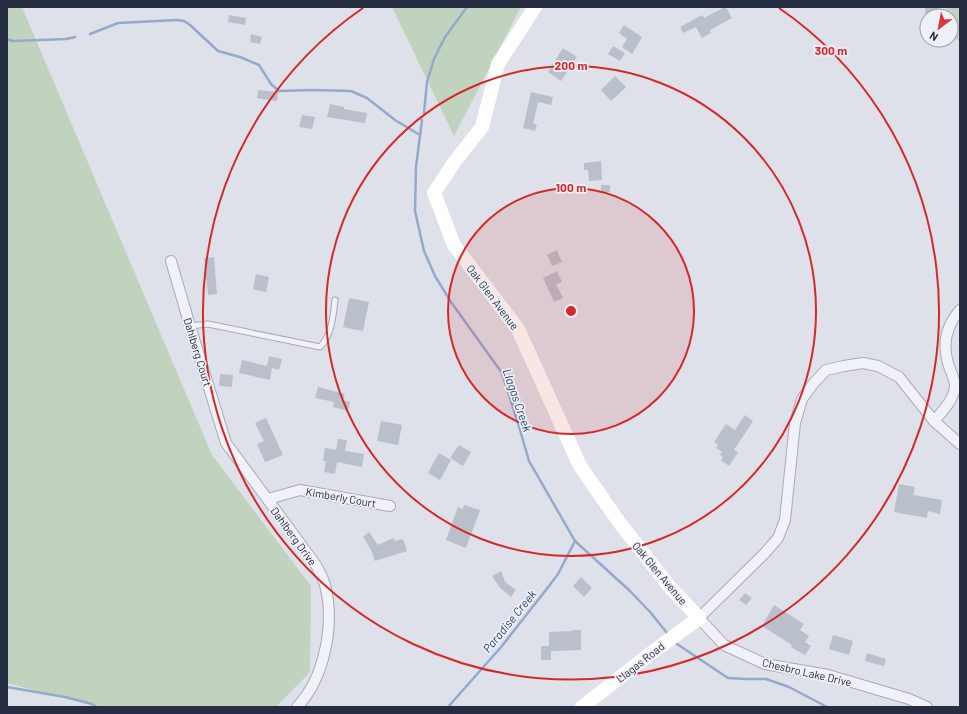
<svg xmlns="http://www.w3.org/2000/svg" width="967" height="714" viewBox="0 0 967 714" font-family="Barlow,sans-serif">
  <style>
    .green { fill: #c1d3be }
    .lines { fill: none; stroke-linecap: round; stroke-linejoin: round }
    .stream { stroke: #95a9cc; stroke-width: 2.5 }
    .building { fill: #babfcc }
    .lane-casing { stroke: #a7abb7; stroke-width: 7 }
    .street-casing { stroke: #a7abb7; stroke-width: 12 }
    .lane { stroke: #f1f2f7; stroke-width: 5 }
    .street { stroke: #f1f2f7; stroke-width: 10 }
    .secondary { stroke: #fff; stroke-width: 14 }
    .ring { fill: none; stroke: #d62828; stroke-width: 2 }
    .labels { text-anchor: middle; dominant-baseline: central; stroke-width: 3.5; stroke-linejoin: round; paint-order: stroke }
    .street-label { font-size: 11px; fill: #262c41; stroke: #edf0f6 }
    .water-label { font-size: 12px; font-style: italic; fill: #2c4578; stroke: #edf0f6 }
    .centre { fill: #d62828; stroke: #edf0f6; stroke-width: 2 }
    .ring-label { font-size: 12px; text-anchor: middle; font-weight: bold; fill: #d62828; stroke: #edf0f6; stroke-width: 3.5; stroke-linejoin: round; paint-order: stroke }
  </style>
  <rect width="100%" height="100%" fill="#dee1e9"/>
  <!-- green -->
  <g class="green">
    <polygon points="7,7 22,7 212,455 311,586 310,672 276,707 98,707 7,683"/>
    <polygon points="392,7 521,7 454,136"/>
    <polygon points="947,7 960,7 960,41 951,37 951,16 945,16"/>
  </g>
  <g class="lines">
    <!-- stream -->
    <g class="stream">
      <polyline points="90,34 118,23 177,20 184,21 190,25 218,51 240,57 259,65 271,84 279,91 313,90 351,91 367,98 395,120 420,135"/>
      <polyline points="7,39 13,41 66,39 75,37"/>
      <polyline points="424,113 427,82 434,59 445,37 467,7"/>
      <polyline points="422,120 416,167 415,211 424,251 435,276 451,302 502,373 518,423 529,461 575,541 630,591 651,613 667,633"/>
      <polyline points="674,642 728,678 746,679 766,679 789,687 827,707"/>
      <polyline points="7,687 65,697 92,704 96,707"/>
      <polyline points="448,707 502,646 549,586 558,574 575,541"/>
    </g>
  </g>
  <!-- building -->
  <g class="building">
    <polygon points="725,7 726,7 732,18 710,30 711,33 702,38 696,27 683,33 680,27 702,15 704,18"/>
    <polygon points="925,7 938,7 939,14 926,16"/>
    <polygon points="229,15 246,18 245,25 228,22"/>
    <polygon points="624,25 642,37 632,54 622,47 627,39 619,33"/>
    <polygon points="251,34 262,37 260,44 250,42"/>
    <polygon points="613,46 625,53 620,61 608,54"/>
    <polygon points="563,48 577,57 561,81 548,72"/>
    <polygon points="615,76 626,87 611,101 601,90"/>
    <polygon points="258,90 278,92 277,101 257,98"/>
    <polygon points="531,92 553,97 551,105 538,102 533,124 537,124 535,131 523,128"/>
    <polygon points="330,104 344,107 344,109 367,113 365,123 327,117"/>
    <polygon points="302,115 315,117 312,129 299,127"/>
    <polygon points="601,161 602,180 589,181 588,170 584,170 584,163"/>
    <rect x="601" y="185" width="9" height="7"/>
    <polygon points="557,250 562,262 552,266 547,255"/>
    <polygon points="214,257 217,294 208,295 204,258"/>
    <polygon points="557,271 562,282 556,284 563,298 554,302 543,278"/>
    <polygon points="256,274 269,277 266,292 253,289"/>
    <polygon points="349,298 369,302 363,331 343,327"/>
    <polygon points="269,356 282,359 279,370 272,368 270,380 239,373 242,360 267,366"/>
    <polygon points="220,374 233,375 232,387 219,386"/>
    <polygon points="318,387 345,394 343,400 350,402 348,411 333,407 334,402 315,398"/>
    <polygon points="745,415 753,421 734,450 738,452 729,466 721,460 723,457 720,455 722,452 716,448 718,445 714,442 726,424 735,430"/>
    <polygon points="266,418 283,455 265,462 257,444 264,441 255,423"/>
    <polygon points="381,421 402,425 398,445 377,441"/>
    <polygon points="338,439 347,440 345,451 364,454 362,467 337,462 335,474 324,472 326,461 323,461 325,448 336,450"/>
    <polygon points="459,445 471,452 463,466 450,458"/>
    <polygon points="439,453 451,460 440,480 428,473"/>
    <polygon points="899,484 915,487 913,495 942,500 940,514 928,511 927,518 894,512"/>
    <polygon points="464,505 480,510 466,548 446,540 458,507 463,509"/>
    <polygon points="369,532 378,545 393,538 395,541 403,539 407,551 375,561 371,550 363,537"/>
    <polygon points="501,571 505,582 516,590 511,597 500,588 492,576"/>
    <polygon points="581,577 592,588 584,597 573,586"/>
    <polygon points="745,593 752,598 746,605 739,600"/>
    <polygon points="774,605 804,624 800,630 809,636 805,642 811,646 805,655 791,647 792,645 762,626"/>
    <polygon points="573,630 581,630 581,650 551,651 551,660 541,660 541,646 549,646 549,632 573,631"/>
    <polygon points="833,635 853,641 849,655 829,649"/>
    <polygon points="867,653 886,659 884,666 865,661"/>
  </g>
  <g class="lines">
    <!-- lane casing -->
    <g class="lane-casing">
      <path id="lane" d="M 190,326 L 208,324 L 320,347 C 332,335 333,316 335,300"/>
    </g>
    <!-- street casing -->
    <g class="street-casing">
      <g id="street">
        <path d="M 171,261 L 190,326 L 226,443 L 316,565 C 319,571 323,578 325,585 C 335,623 325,678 297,707"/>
        <path d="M 934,421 C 942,412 954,399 955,387 C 955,378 950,371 948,363 C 942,343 947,325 960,310"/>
        <polyline points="268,499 300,490 390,506"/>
        <polyline points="927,707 909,699 828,675 765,664 724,645 699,618 765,553 778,538 785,520 795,423 802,399 813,384 826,370 844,366 863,363 878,366 899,377 934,421 960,444"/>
      </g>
    </g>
    <!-- lane -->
    <use href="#lane" class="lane"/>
    <!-- street -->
    <use href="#street" class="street"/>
    <!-- secondary -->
    <polyline class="secondary" points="535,7 498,64 482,127 455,161 434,193 454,245 518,329 580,466 619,522 669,586 699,618 650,654 582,707"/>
  </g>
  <!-- distance rings -->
  <circle cx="571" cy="311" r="123" fill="#d62828" fill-opacity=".12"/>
  <g class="ring">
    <circle cx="571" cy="311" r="123"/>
    <circle cx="571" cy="311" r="245"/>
    <path d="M779 8A368 368 0 1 1 363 8"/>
  </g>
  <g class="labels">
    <!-- street labels -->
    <g class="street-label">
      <text transform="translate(493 297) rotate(53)">Oak Glen Avenue</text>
      <text transform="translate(198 352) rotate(73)">Dahlberg Court</text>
      <text transform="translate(341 497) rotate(10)">Kimberly Court</text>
      <text transform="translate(294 536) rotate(54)">Dahlberg Drive</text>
      <text transform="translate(660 573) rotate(50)">Oak Glen Avenue</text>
      <text transform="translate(640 662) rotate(-38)">Llagas Road</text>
      <text transform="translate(807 672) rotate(13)">Chesbro Lake Drive</text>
    </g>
    <!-- water labels -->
    <g class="water-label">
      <text transform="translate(518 400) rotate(71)">Llagas Creek</text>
      <text transform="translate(509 621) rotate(-51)">Paradise Creek</text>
    </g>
  </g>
  <circle cx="571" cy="311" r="6" class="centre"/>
  <g class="ring-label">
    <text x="831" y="55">300 m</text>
    <text x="571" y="70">200 m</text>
    <text x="571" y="192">100 m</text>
  </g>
  <!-- border -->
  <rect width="967" height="714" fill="none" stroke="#262c41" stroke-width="16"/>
  <!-- north arrow -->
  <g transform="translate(939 28) rotate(212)"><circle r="19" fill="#edf0f6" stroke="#9da2ae"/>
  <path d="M0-3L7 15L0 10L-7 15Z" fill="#da373c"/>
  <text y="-6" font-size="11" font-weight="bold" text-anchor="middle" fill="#262c41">N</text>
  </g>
</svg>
